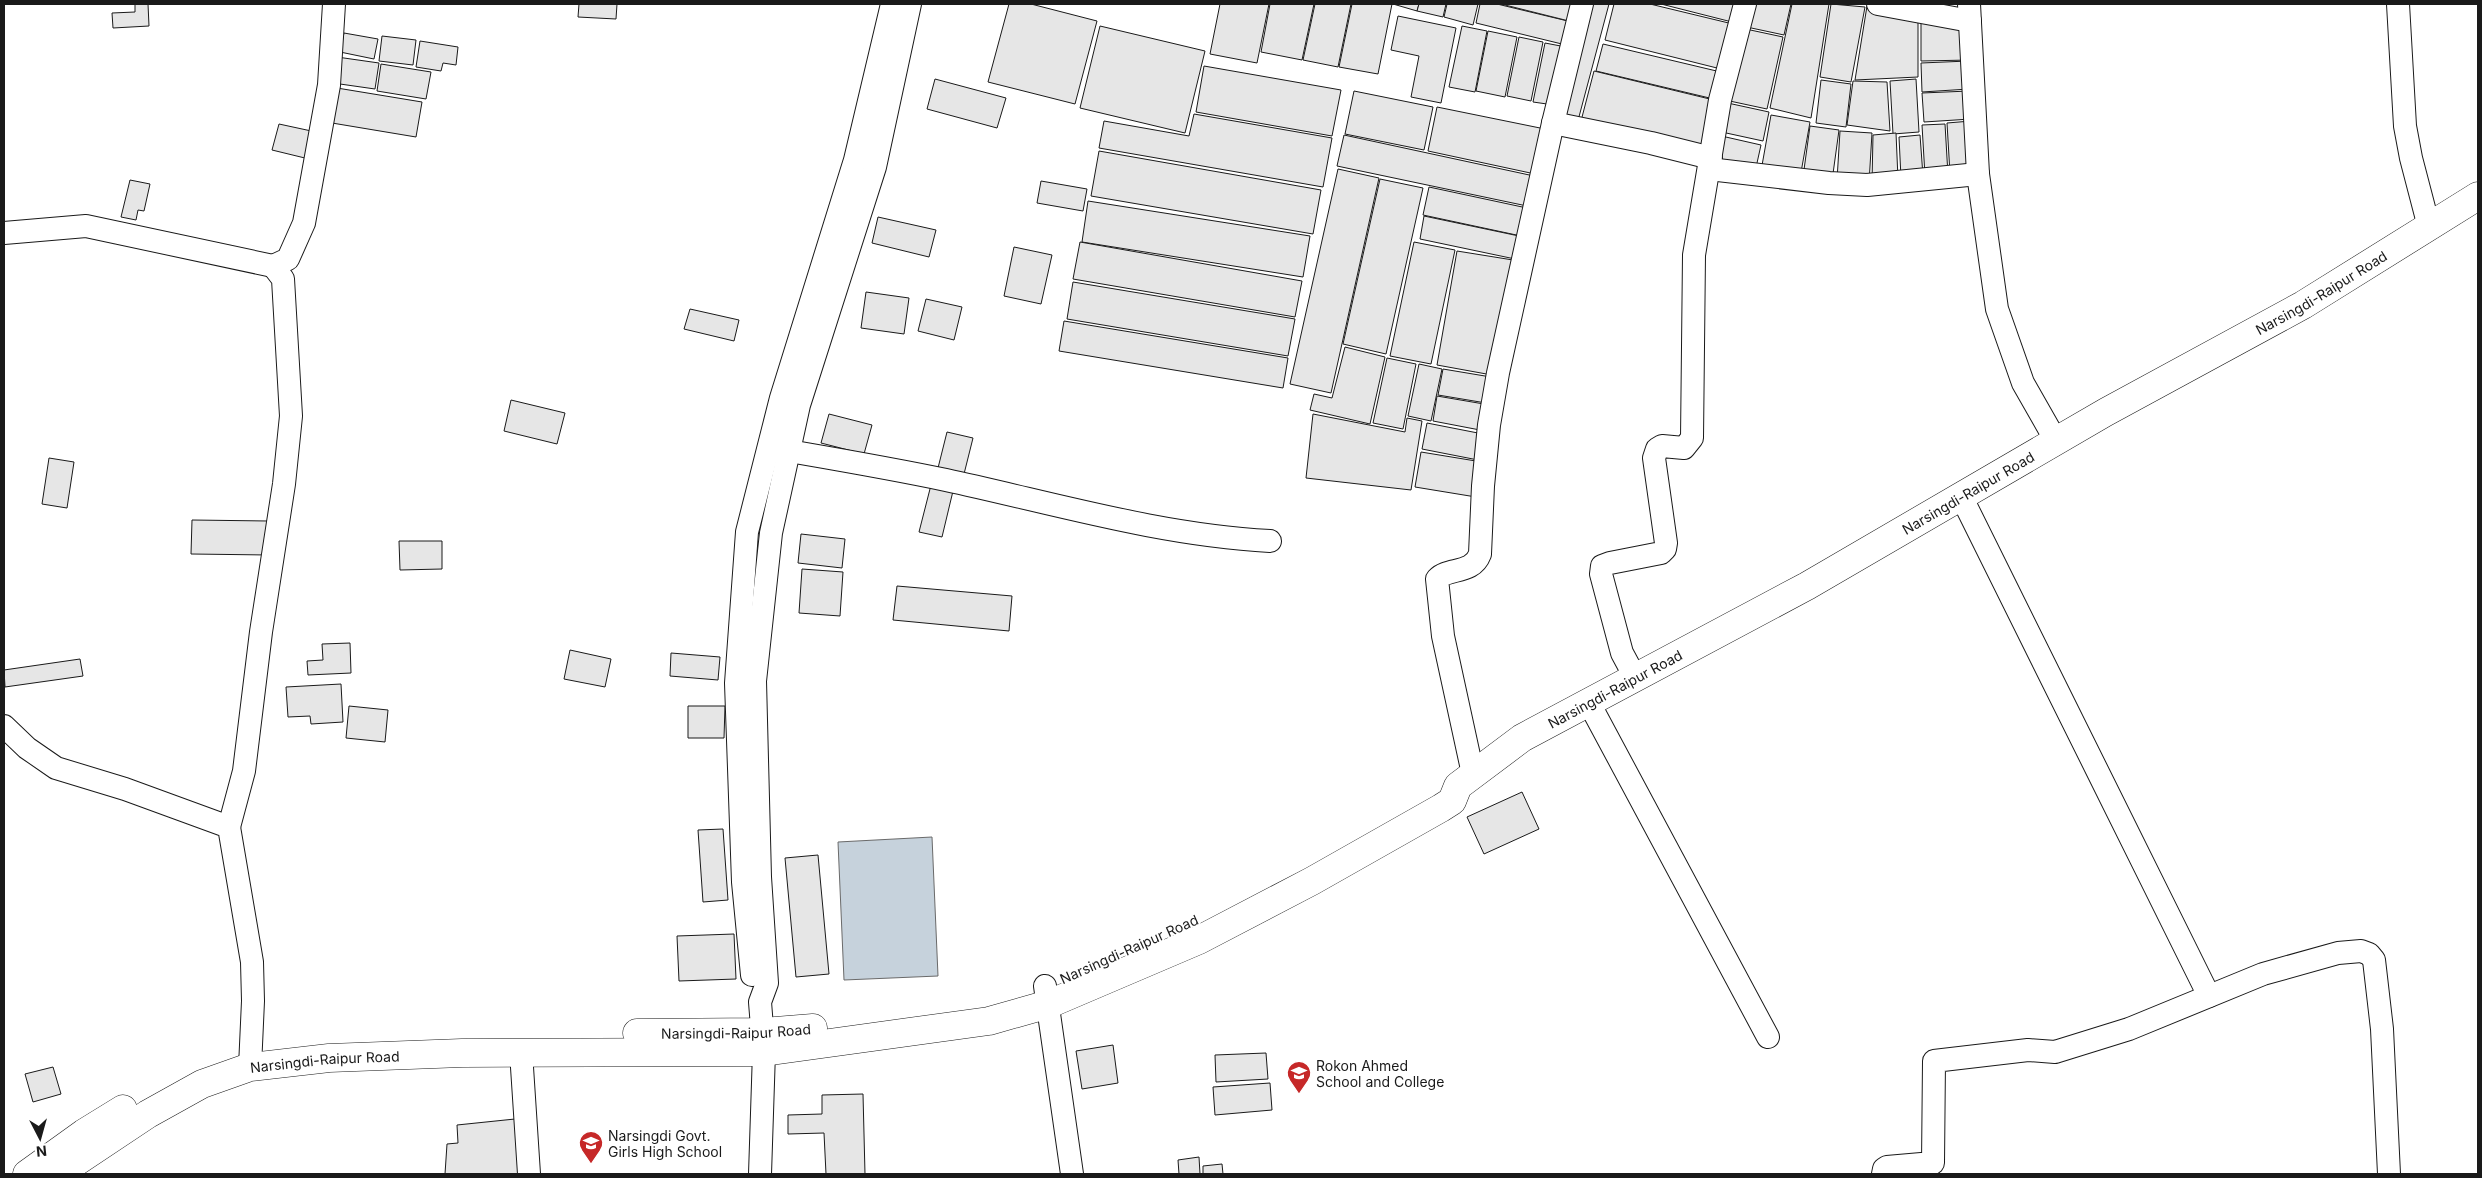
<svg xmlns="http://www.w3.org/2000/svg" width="2482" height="1178" viewBox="0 0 2482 1178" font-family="Inter,sans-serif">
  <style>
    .water { fill: #c6d2dc; stroke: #6a6a6a }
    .building { fill: #e6e6e6; stroke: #1a1a1a }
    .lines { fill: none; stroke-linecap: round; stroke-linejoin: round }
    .minor-casing { stroke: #1a1a1a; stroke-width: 24 }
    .major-casing { stroke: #1a1a1a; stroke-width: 29 }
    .minor { stroke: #fff; stroke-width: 22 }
    .major { stroke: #fff; stroke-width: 28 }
    .labels { text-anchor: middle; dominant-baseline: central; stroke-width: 4; stroke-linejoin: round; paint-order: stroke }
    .street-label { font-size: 14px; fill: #1a1a1a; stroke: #fff }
    .poi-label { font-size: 14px; fill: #1a1a1a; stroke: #fff; text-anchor: start }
  </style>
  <rect width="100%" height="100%" fill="#fff"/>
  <!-- water -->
  <polygon class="water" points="932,837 938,976 844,980 838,842"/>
  <!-- building -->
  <g class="building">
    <polygon points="135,4 148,4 149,26 113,28 112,13 135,12"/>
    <polygon points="579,4 617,4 616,19 578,17"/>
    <polygon points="1009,4 1031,4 1097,21 1075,104 988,82"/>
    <polygon points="1220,4 1269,4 1257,63 1210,54"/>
    <polygon points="1270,4 1314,4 1302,60 1261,52"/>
    <polygon points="1315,4 1351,4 1338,67 1303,60"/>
    <polygon points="1352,4 1392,4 1378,74 1339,67"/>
    <polygon points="1393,4 1419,4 1417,11"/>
    <polygon points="1419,4 1446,4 1443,17 1417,11"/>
    <polygon points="1447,4 1478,4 1473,25 1444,17"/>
    <polygon points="1480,4 1497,4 1572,22 1566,45 1476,23"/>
    <polygon points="1501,4 1577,4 1573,22"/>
    <polygon points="1588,4 1609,4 1576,128 1556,123"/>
    <polygon points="1614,4 1650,4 1737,25 1725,70 1605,40"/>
    <polygon points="1661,4 1741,4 1736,23"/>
    <polygon points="1747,4 1791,4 1784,35 1742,26"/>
    <polygon points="1792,4 1829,4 1811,118 1770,108"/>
    <polygon points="1831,4 1865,7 1851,82 1820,77"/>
    <polygon points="1867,6 1918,16 1918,77 1855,80"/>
    <polygon points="1398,16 1456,28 1441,103 1411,97 1419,56 1391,50"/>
    <polygon points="1921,17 1969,24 1970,60 1921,61"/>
    <polygon points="1100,26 1205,51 1185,133 1080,108"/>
    <polygon points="1462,26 1487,31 1475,92 1449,87"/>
    <polygon points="1741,28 1783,37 1767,109 1725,100"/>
    <polygon points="1488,31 1517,37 1505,97 1476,91"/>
    <polygon points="344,33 378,39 374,59 340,52"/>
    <polygon points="382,36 416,40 413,65 379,61"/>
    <polygon points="1519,37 1543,42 1531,101 1507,96"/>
    <polygon points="420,41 458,47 456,65 443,63 441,71 416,67"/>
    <polygon points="1545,43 1566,47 1554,105 1533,102"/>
    <polygon points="1603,44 1725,73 1718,100 1596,71"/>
    <polygon points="337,57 379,63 375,89 333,83"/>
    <polygon points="1968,61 1969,89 1922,92 1921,63"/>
    <polygon points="381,64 431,72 426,99 377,91"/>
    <polygon points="1204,66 1341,90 1332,136 1196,112"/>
    <polygon points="1594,71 1718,101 1707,153 1581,121"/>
    <polygon points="935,79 1006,98 997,128 927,109"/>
    <polygon points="1916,79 1919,132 1893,134 1890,81"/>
    <polygon points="1821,80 1851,84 1846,127 1816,123"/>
    <polygon points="1853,81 1887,82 1890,131 1847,125"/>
    <polygon points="337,88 422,102 416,137 332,123"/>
    <polygon points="1354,91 1433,107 1424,150 1345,134"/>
    <polygon points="1969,91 1971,119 1924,122 1922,93"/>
    <polygon points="1723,102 1769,112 1763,141 1717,131"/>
    <polygon points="1437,107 1545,129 1535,174 1428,151"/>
    <polygon points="1194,114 1332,138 1323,187 1099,148 1104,121 1189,136"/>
    <polygon points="1771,115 1810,122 1800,178 1761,171"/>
    <polygon points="1971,121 1974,172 1950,174 1947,123"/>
    <polygon points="279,124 316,132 309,159 272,150"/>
    <polygon points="1945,124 1948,175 1925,176 1922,125"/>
    <polygon points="1810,126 1839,130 1832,181 1803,177"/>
    <polygon points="1840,131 1872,133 1869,183 1837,180"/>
    <polygon points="1896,133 1898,179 1872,182 1873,135"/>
    <polygon points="1344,135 1534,176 1527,206 1337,166"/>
    <polygon points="1717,135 1761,145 1755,172 1710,162"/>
    <polygon points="1920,135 1923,176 1901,178 1899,137"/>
    <polygon points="1099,151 1321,190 1313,234 1091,196"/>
    <polygon points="1338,169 1379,178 1331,393 1290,384"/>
    <polygon points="1380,179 1423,188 1386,354 1343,344"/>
    <polygon points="130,180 150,184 144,211 138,210 136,220 121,217"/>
    <polygon points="1041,181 1087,189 1083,211 1037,203"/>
    <polygon points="1429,187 1527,208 1521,236 1423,215"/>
    <polygon points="1088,201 1310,236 1303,277 1082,242"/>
    <polygon points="1424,216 1519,236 1515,259 1420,239"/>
    <polygon points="878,217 936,230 929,257 872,243"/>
    <polygon points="1080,242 1302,281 1295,317 1073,279"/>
    <polygon points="1414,242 1455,250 1431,364 1390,356"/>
    <polygon points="1014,247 1052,255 1041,304 1004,296"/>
    <polygon points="1457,251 1513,260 1492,375 1437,365"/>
    <polygon points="1073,282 1295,319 1288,356 1067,319"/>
    <polygon points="866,292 909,298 904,334 861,328"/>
    <polygon points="926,299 962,307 954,340 918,331"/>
    <polygon points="690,309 739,320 734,341 684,329"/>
    <polygon points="1064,321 1288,358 1283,388 1059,351"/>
    <polygon points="1345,347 1385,357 1370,424 1310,410 1314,394 1332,398"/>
    <polygon points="1387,358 1416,364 1403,429 1373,423"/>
    <polygon points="1419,364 1442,369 1431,421 1408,416"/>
    <polygon points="1443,369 1491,377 1486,403 1438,395"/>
    <polygon points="1437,396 1484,404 1480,430 1433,421"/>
    <polygon points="511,400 565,413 557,444 504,431"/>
    <polygon points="829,414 872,425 864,454 821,443"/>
    <polygon points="1313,414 1405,432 1407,418 1422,421 1411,490 1306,478"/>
    <polygon points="1427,423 1483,434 1478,460 1422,449"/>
    <polygon points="947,432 973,438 963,478 937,472"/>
    <polygon points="1421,452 1482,462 1476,497 1415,487"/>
    <polygon points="49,458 74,462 67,508 42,504"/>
    <polygon points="931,485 953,491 942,537 919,532"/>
    <polygon points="192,520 268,521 268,555 191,554"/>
    <polygon points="801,534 845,539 842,568 798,563"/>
    <polygon points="399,541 442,541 442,569 400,570"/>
    <polygon points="802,569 843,572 840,616 799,613"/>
    <polygon points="897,586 1012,596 1009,631 893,620"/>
    <polygon points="350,643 351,673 308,675 307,661 323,660 322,644"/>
    <polygon points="570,650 611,659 605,687 564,679"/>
    <polygon points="671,653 720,657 718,680 670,676"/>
    <polygon points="80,659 83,676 5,687 4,670"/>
    <polygon points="341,684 343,722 311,724 310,716 288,717 286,687"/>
    <polygon points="349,706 388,710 385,742 346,738"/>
    <polygon points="688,706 725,706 724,738 688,738"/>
    <polygon points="1522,792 1539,829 1484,854 1467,817"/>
    <polygon points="723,829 728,900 703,902 698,830"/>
    <polygon points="818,855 829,974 796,977 785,858"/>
    <polygon points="734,934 736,979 679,981 677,936"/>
    <polygon points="1113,1045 1118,1083 1082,1089 1076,1051"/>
    <polygon points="1266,1053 1268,1079 1216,1082 1215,1055"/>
    <polygon points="53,1067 61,1094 33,1102 25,1074"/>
    <polygon points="1270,1083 1272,1110 1215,1115 1213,1087"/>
    <polygon points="863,1094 865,1174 826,1174 824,1133 788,1134 788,1115 822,1114 822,1095"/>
    <polygon points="515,1119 520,1174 445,1174 447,1144 458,1143 457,1125"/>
    <polygon points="1199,1157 1200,1174 1179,1174 1178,1160"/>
    <polygon points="1222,1164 1223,1174 1203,1174 1203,1166"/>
  </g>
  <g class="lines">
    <!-- minor casing -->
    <g class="minor-casing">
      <g id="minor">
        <polyline points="1878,4 1970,21"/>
        <polyline points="1969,4 1978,174 1997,309 2023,383 2056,441"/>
        <polyline points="2398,4 2405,126 2411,158 2429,227"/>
        <polyline points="1553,123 1651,143 1711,158"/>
        <polyline points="1709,169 1829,183 1867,185 1978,174"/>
        <polyline points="4,233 86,226 273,266"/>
        <path d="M 789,451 C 841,460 894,469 946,480 C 1053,503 1159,535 1270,541"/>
        <polyline points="1961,496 2209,996"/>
        <polyline points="1636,679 1622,653 1601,574 1602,566 1610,563 1661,553 1665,549 1666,543 1654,458 1657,449 1662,446 1684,448 1692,438 1694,255 1720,100 1745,4"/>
        <polyline points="1589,703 1768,1037"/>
        <polyline points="4,726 27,748 56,768 125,789 229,827 252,962 253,1001 250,1067"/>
        <path d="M 1473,774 L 1443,636 L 1437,579 C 1448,567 1472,575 1480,554 L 1483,486 L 1489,425 L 1498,373 L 1553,123 L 1582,4"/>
        <polyline points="229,827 244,771 261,632 284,484 291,416 283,279 273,266 288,259 304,223 329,85 334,4"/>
        <polyline points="752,975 743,882 736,683 747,532 781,398 855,160 892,4"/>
        <polyline points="1045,986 1072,1174"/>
        <polyline points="521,1052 529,1174"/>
        <polyline points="760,1174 764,1052 760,1002 767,983 760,877 755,681 771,533 799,405 875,167 910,4"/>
        <polyline points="1883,1174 1884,1169 1887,1167 1933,1163 1934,1061 2028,1050 2055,1052 2129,1029 2263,974 2338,953 2361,951 2369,954 2374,960 2382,1029 2389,1174"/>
      </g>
    </g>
    <!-- major casing -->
    <g class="major-casing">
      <g id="major">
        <path id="s1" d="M 637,1033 L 762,1032 L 813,1028"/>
        <polyline points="27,1174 84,1133 123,1109"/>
        <path id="s2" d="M 58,1174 L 148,1114 L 202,1084 L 250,1067 L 329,1058 L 462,1053 L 764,1052 L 989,1021 L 1049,1004 L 1199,940 L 1312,881 L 1441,808 L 1452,801 L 1458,786 L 1522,738 L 1807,586 L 2106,412 L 2303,305 L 2478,196"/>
      </g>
    </g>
    <!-- minor -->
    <use href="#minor" class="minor"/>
    <!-- major -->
    <use href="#major" class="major"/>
  </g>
  <!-- icons -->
  <defs>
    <g id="school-pin" transform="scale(1.25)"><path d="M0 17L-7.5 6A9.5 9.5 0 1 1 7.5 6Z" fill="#c62828" stroke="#fff"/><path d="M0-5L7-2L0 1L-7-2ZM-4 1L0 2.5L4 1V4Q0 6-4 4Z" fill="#fff"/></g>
  </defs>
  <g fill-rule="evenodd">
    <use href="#school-pin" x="1299" y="1073"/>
    <use href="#school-pin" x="591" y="1143"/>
  </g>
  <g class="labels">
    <!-- street labels -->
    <g class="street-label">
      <text stroke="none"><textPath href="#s2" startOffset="2488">Narsingdi-Raipur Road</textPath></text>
      <text stroke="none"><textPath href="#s2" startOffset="2082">Narsingdi-Raipur Road</textPath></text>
      <text stroke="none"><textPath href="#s2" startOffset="1678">Narsingdi-Raipur Road</textPath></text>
      <text transform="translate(1129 949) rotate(-24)">Narsingdi-Raipur Road</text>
      <text stroke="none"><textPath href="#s1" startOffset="99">Narsingdi-Raipur Road</textPath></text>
      <text stroke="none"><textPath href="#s2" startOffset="296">Narsingdi-Raipur Road</textPath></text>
    </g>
    <!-- poi labels -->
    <g class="poi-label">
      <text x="1316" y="1065">Rokon Ahmed<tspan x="1316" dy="16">School and College</tspan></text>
      <text x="608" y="1135">Narsingdi Govt.<tspan x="608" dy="16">Girls High School</tspan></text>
    </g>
  </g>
  <!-- border -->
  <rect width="2482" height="1178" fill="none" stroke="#1a1a1a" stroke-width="10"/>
  <!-- north arrow -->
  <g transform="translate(40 1138) rotate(174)" stroke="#ffffff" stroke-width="4" paint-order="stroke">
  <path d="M0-4L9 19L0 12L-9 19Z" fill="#1a1a1a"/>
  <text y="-8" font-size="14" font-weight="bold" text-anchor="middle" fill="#1a1a1a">N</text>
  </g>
</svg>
